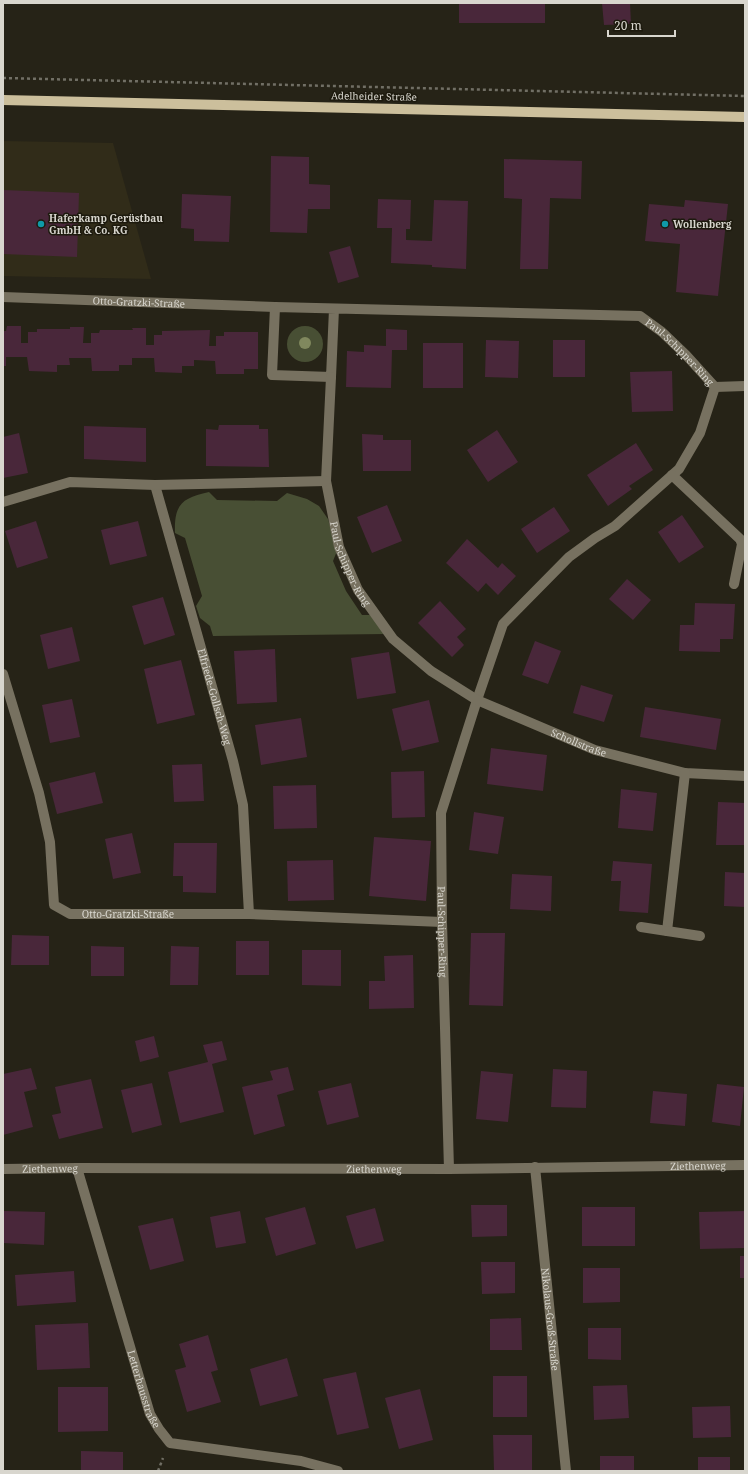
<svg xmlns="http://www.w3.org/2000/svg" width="748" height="1474" viewBox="0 0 748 1474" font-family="'Noto Serif',serif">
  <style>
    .built { fill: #312c19 }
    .green { fill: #484f34 }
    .building { fill: #49273a }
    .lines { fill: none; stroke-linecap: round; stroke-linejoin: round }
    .path { stroke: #716f65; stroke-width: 2.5; stroke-dasharray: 3 3; stroke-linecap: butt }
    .minor { stroke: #777160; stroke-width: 10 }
    .major { stroke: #ccbf9c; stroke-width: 10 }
    .tree { fill: #80885e }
    .culture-dot { fill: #0f9aa8; stroke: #1d1a0e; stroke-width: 1.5 }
    .labels { text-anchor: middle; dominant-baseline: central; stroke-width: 3; stroke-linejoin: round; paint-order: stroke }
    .street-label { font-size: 10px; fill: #d8d6ce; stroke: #1d1a0e }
    .poi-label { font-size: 10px; font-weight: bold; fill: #d8d6ce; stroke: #1d1a0e; text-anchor: start }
  </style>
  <rect width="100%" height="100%" fill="#262317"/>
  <!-- built -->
  <polygon class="built" points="3,141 113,143 151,279 3,276"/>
  <!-- green -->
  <g class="green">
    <circle cx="305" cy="344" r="18"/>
    <path d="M 209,492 L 217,500 L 277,501 L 287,493 L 307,499 L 319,506 L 328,519 L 337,551 L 333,561 L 346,591 L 362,615 L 370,615 L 386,634 L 213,636 L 210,626 L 200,618 L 196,606 L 202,596 L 185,538 L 175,533 C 174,504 182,498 209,492 Z"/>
  </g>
  <!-- building -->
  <g class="building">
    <rect x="459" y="3" width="86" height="20"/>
    <polygon points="602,3 630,3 631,24 604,25"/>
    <polygon points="271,156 309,157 309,184 330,185 330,209 308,209 307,233 270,232"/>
    <polygon points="504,159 582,161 581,199 550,198 548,269 520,269 522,199 504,198"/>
    <polygon points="3,190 79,193 77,257 3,254"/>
    <polygon points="182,194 231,196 229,242 194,241 194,229 181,228"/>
    <polygon points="378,199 411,200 410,229 406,229 406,240 432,241 434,200 468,201 466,269 432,267 432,265 391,263 392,228 377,228"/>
    <polygon points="685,200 728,204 718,296 676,292 680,244 645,241 649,204 684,207"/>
    <polygon points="350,246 359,277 338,283 329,252"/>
    <polygon points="7,326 21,326 21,343 28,343 28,332 37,332 37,329 70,329 70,327 84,327 83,343 91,343 91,333 99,333 100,330 133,330 132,328 146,328 146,345 154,345 154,335 162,335 162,331 210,330 209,346 216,346 216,336 224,336 224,332 258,332 258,369 244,369 244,374 216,374 215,361 194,360 194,366 182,366 182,373 155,372 154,358 132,358 132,365 119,365 119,371 92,371 91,358 69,358 70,365 57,365 57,372 29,371 27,357 6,357 6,366 3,366 3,331 6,331"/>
    <polygon points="386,329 407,330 407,350 392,350 391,388 346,387 347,351 364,352 364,345 386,346"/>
    <polygon points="486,340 519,341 518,378 485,377"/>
    <rect x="553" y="340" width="32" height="37"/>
    <rect x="423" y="343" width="40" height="45"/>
    <polygon points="672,371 673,411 632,412 630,372"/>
    <polygon points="219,425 259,425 259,429 268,429 269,467 206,466 206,429 218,430"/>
    <polygon points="84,426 146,428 146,462 84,459"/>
    <polygon points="497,430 518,462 488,482 467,450"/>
    <polygon points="19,433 28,473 3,478 3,437"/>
    <polygon points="362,434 383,435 383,440 411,440 411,471 363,471"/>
    <polygon points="636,443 653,470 629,486 632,489 608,506 587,475"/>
    <polygon points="387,505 402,541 372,553 357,517"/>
    <polygon points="554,507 570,531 537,553 521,529"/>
    <polygon points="682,515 704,547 679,563 658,532"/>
    <polygon points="36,521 48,558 17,568 5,531"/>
    <polygon points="138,521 147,556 110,565 101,530"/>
    <polygon points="467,539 498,568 502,563 516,576 498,595 486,583 478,592 446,563"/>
    <polygon points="627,579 651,600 633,620 609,599"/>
    <polygon points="163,597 175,635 144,645 132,606"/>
    <polygon points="440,601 466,629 457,637 464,645 452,657 418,623"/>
    <polygon points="695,603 735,604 733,639 720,639 720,652 679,651 680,625 694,625"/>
    <polygon points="72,627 80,661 48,669 40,635"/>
    <polygon points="535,641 561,651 548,684 522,675"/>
    <polygon points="275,649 277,702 237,704 234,651"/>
    <polygon points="389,652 396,693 357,699 351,658"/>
    <polygon points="181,660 195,715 157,724 144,669"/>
    <polygon points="581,685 613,695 604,722 573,713"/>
    <polygon points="72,699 80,737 50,743 42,705"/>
    <polygon points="429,700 439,742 402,751 392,709"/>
    <polygon points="645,707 721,719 716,750 640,737"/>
    <polygon points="301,718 307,757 261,765 255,725"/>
    <polygon points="491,748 547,755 543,791 487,784"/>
    <polygon points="202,764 204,801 174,802 172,765"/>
    <polygon points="424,771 425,817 392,818 391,772"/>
    <polygon points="95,772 103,803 57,814 49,783"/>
    <polygon points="316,785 317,828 274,829 273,786"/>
    <polygon points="621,789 657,793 653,831 618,828"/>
    <polygon points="718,802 745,803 745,845 716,845"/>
    <polygon points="474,812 504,817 498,854 469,850"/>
    <polygon points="132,833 141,873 113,879 105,839"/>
    <polygon points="374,837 431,841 426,901 369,896"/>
    <polygon points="174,843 217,843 216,893 183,892 183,876 173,876"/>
    <polygon points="333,860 334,900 288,901 287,861"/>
    <polygon points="613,861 652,864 648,913 619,911 621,881 611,881"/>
    <polygon points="725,872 745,873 745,907 724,906"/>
    <polygon points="512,874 552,876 551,911 510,909"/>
    <polygon points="471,933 505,933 503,1006 469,1005"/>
    <polygon points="12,935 49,936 49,965 11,965"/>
    <rect x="236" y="941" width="33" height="34"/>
    <polygon points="91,946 124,947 124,976 91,976"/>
    <polygon points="171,946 199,947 198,985 170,985"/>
    <polygon points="302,950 341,950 341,986 302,985"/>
    <polygon points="413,955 414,1008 369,1009 369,981 385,981 384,956"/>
    <polygon points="154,1036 159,1057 140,1062 135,1041"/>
    <polygon points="222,1041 227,1060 212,1064 224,1112 180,1123 168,1072 208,1062 203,1045"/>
    <polygon points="288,1067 294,1090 277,1095 285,1126 254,1135 242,1087 273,1080 270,1071"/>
    <polygon points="31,1068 37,1089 24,1092 33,1127 3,1135 3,1074"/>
    <polygon points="553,1069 587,1071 586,1108 551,1107"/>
    <polygon points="481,1071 513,1074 508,1122 476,1119"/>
    <polygon points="91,1079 103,1128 59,1139 52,1115 61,1113 55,1087"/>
    <polygon points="152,1083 162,1125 132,1133 121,1090"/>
    <polygon points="351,1083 359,1117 327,1125 318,1091"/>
    <polygon points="717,1084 744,1087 740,1126 712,1122"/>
    <polygon points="653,1091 687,1094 685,1126 650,1123"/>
    <polygon points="471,1205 507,1205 507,1236 472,1237"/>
    <polygon points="305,1207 316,1244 276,1256 265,1218"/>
    <rect x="582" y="1207" width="53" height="39"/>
    <polygon points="375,1208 384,1241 356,1249 346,1216"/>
    <polygon points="4,1211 45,1212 44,1245 3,1243"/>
    <polygon points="240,1211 246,1243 216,1248 210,1217"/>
    <polygon points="745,1211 745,1248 700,1249 699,1212"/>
    <polygon points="173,1218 184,1261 150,1270 138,1226"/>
    <rect x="740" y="1256" width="5" height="22"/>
    <polygon points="481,1262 515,1262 515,1293 482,1294"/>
    <polygon points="583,1268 620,1268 620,1302 583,1303"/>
    <polygon points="74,1271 76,1302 17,1306 15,1275"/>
    <polygon points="521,1318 522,1350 490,1350 490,1319"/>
    <polygon points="88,1323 90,1368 37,1370 35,1325"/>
    <polygon points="588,1328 621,1328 621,1360 588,1359"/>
    <polygon points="208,1335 218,1370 211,1372 221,1402 187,1412 175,1370 186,1367 179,1344"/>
    <polygon points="287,1358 298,1396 260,1406 250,1369"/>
    <polygon points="356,1372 369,1428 337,1435 323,1379"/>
    <rect x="493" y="1376" width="34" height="41"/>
    <polygon points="627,1385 629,1418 594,1420 593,1386"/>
    <polygon points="58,1387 108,1387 108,1431 58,1432"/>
    <polygon points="420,1389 433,1440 399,1449 385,1398"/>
    <polygon points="730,1406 731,1437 693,1438 692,1407"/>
    <polygon points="493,1435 532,1435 532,1471 494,1471"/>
    <polygon points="81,1451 123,1452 123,1471 81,1471"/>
    <rect x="600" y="1456" width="34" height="15"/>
    <rect x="698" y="1457" width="32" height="14"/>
  </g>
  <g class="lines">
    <!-- path -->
    <g class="path">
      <polyline points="3,78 745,96"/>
      <polyline points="158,1471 163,1458"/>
    </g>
    <!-- minor -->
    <g class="minor">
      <path id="s1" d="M 3,297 L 275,307"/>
      <path id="s2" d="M 334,309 L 331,377 L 272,375 L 275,307 L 640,316 L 662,332 L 686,355 L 715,387 L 700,433 L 679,469 L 615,526 L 595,538 L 569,557 L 503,624 L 477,700 L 441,813 L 442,922 L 449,1169"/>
      <path id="s3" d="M 331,377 L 326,481 L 339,547 L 358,590 L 393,639 L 431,671 L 477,700 L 595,750 L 685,773 L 745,776"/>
      <polyline points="715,387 745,386"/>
      <polyline points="672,475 740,539 742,544 734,584"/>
      <path id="s4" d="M 155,485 L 233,761 L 243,805 L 249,914"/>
      <polyline points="3,502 70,482 155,485 326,481"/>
      <path id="s5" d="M 3,674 L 39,793 L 50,842 L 54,905 L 70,914 L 249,914 L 442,922"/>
      <polyline points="641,927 667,931 685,773"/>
      <polyline points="667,931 700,936"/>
      <path id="s6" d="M 535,1167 L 566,1471"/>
      <path id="s7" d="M 77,1168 L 150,1414 L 159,1429 L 170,1443 L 301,1461 L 338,1471"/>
      <path id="s8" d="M 3,1169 L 77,1168 L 449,1169 L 745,1165"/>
    </g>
    <!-- major -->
    <polyline class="major" points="3,100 745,117"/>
  </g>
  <!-- trees -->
  <circle class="tree" cx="305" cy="343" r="6"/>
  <!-- markers -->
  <g class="culture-dot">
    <circle cx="41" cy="224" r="4"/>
    <circle cx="665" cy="224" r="4"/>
  </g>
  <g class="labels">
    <!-- street labels -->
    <g class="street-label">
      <text transform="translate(374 96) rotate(1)">Adelheider Straße</text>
      <text stroke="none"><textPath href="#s1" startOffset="136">Otto-Gratzki-Straße</textPath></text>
      <text stroke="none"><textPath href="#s2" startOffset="614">Paul-Schipper-Ring</textPath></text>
      <text stroke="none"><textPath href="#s3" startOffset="191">Paul-Schipper-Ring</textPath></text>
      <text stroke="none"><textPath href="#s4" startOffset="220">Elfriede-Gollsch-Weg</textPath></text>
      <text stroke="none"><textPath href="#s3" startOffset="493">Schollstraße</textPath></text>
      <text stroke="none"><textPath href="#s5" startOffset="314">Otto-Gratzki-Straße</textPath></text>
      <text stroke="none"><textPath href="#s2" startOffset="1307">Paul-Schipper-Ring</textPath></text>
      <text stroke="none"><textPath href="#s8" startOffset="695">Ziethenweg</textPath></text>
      <text stroke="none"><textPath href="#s8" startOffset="47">Ziethenweg</textPath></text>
      <text stroke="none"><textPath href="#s8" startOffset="371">Ziethenweg</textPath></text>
      <text stroke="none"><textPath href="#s6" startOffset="153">Nikolaus-Groß-Straße</textPath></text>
      <text stroke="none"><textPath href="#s7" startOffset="231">Letterhausstraße</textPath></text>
    </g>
    <!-- poi labels -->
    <g class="poi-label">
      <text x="49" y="218">Haferkamp Gerüstbau<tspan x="49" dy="12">GmbH &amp; Co. KG</tspan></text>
      <text x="673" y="224">Wollenberg</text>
    </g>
  </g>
  <!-- border -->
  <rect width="748" height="1474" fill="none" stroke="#d8d6ce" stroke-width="8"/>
  <!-- scale -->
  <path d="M608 30v6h67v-6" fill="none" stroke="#d8d6ce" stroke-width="2"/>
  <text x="614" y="30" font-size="12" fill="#d8d6ce" stroke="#1d1a0e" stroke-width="3" paint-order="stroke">20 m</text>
</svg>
